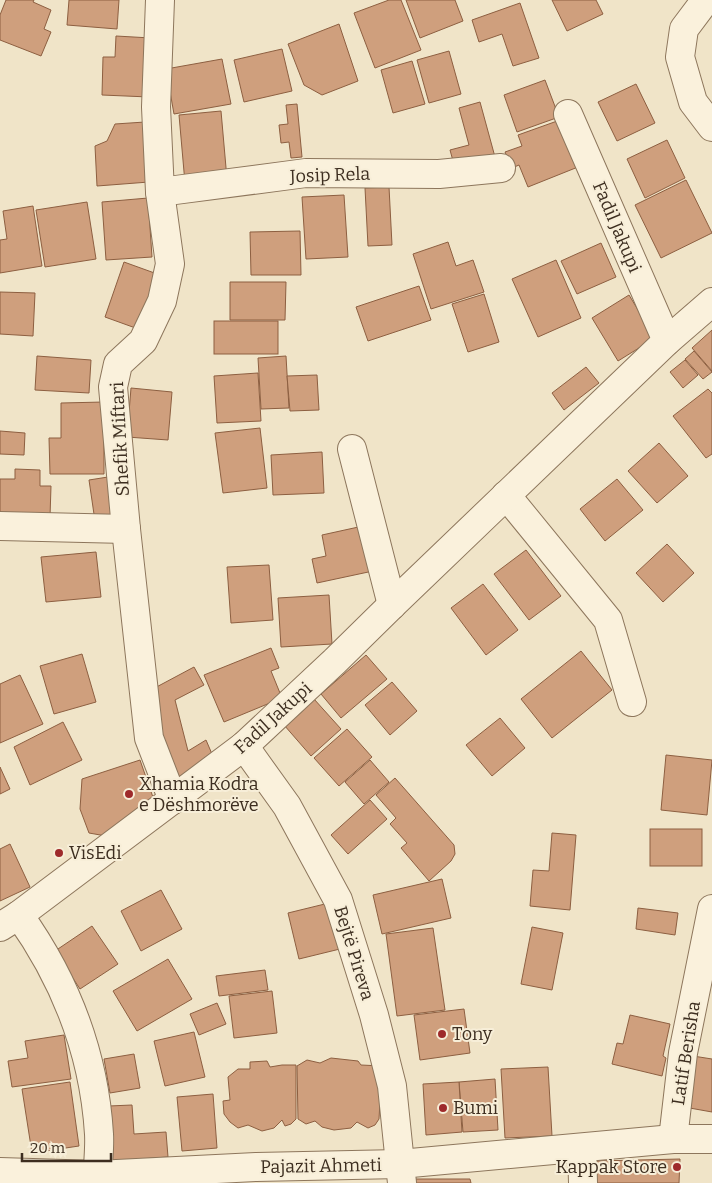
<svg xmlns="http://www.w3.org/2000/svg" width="712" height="1183" viewBox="0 0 712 1183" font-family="Bitter,serif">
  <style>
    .building { fill: #cf9f7d; stroke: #8d5f41 }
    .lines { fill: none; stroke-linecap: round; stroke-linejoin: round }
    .minor-casing { stroke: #8d765c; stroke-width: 30 }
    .minor { stroke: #faf1dc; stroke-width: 28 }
    .poi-dot { fill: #9e2a2b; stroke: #f7eed8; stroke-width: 2 }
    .labels { text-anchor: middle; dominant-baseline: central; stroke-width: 4; stroke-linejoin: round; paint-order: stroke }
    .street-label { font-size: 18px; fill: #3d2e20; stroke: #f7eed8 }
    .poi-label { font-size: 18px; fill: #3d2e20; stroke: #f7eed8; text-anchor: start }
  </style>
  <rect width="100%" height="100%" fill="#f0e4c8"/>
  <!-- building -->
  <g class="building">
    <polygon points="6,0 34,0 33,2 51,10 44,29 51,32 41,56 0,40 0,15"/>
    <polygon points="69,0 119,0 117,29 67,25"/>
    <polygon points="389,0 401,0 421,50 375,68 354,13"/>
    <polygon points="406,0 455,0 463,21 420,38"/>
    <polygon points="552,0 596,0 603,14 567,31"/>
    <polygon points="520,3 539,58 513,66 502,34 479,42 472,20"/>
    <polygon points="339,24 358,81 322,95 304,85 288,44"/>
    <polygon points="116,36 151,38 149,97 102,95 103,57 115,57"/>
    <polygon points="282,49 292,91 244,102 234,60"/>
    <polygon points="449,51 461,94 429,103 417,60"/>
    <polygon points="222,59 231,104 174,114 166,69"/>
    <polygon points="412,61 425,104 393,113 381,70"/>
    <polygon points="545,80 559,117 517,132 504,95"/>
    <polygon points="636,84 655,123 617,141 598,102"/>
    <polygon points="480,102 495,157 455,168 450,150 469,145 459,108"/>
    <polygon points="297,104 302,157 291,158 289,142 281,143 279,125 288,124 286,105"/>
    <polygon points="221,111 227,179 185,183 179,115"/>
    <polygon points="560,120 578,167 528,187 519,165 512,168 505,152 522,146 518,135"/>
    <polygon points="145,122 149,182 97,186 95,146 107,141 115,124"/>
    <polygon points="667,140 685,178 645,198 627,159"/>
    <polygon points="686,180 712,233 661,258 635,205"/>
    <polygon points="389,187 392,245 368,246 365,188"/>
    <polygon points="344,195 348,257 306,259 302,197"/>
    <polygon points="148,198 152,257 106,260 102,202"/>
    <polygon points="87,202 96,259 45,267 36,210"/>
    <polygon points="33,206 42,266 0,273 0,240 7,239 3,211"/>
    <polygon points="300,231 301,275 251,275 250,232"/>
    <polygon points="448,242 456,266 473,260 484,292 431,309 413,254"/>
    <polygon points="601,243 616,277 577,294 561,261"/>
    <polygon points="556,260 581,318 538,337 512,279"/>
    <polygon points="124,262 160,275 141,330 105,317"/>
    <polygon points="230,282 286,282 285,320 230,320"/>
    <polygon points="419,286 431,320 368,341 356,307"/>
    <polygon points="0,292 35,293 33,336 0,334"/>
    <polygon points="484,294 499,342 468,352 452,304"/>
    <polygon points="629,295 655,338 618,361 592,318"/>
    <rect x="214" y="321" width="64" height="33"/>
    <polygon points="712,330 712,371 692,348"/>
    <polygon points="694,351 712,372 703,379 685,359"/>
    <polygon points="37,356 91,360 89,393 35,390"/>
    <polygon points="286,356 289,408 261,409 258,358"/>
    <polygon points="685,360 698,375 683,388 670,372"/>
    <polygon points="586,367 599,383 564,410 552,393"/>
    <polygon points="258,373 261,421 217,423 214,376"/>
    <polygon points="317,375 319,410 290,411 287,376"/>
    <polygon points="131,388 172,392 168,440 127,437"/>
    <polygon points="708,389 712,393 712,454 706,458 673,416"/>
    <polygon points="104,402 104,474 50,474 49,438 61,438 61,403"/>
    <polygon points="260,428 267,488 223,493 215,433"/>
    <polygon points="0,431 25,433 24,455 0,454"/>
    <polygon points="659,443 688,476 657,503 628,471"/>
    <polygon points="322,452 324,493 273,495 271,455"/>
    <polygon points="15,469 40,470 40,486 51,486 50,517 0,516 0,479 15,479"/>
    <polygon points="108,477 114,519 95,521 89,480"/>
    <polygon points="617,479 643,510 605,541 580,509"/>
    <polygon points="363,526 373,571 317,583 312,559 326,556 322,535"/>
    <polygon points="667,544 694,573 663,602 636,573"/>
    <polygon points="526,550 561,596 529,620 494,574"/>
    <polygon points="96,552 101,597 46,602 41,557"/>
    <polygon points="269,565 273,620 231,623 227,567"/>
    <polygon points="483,584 518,630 486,655 451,608"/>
    <polygon points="329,595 332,644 281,647 278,598"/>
    <polygon points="271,648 279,668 271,671 282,698 224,722 204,675"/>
    <polygon points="581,651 612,690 552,738 521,699"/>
    <polygon points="82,654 96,702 54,714 40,666"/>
    <polygon points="366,655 387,679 341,718 321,694"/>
    <polygon points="194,667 204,685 175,700 188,751 206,740 212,754 175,780 149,691"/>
    <polygon points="20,675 43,724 0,743 0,684"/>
    <polygon points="392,682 417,711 390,735 365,705"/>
    <polygon points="314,699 341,729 311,756 284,725"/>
    <polygon points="500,718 525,748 492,776 466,745"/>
    <polygon points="63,722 82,760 30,785 14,747"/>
    <polygon points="347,729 372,757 339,786 314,758"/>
    <polygon points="666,755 712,760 707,815 661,810"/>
    <polygon points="140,760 155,803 106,836 89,833 80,809 82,779"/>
    <polygon points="370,760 389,782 364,804 345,782"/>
    <polygon points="0,767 10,789 0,794"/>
    <polygon points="395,778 454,845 455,854 451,861 429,881 401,848 407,843 390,824 396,818 376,795"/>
    <polygon points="370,800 387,819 348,854 331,835"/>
    <rect x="650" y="829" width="52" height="37"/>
    <polygon points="552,833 576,835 570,910 530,906 533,870 549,871"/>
    <polygon points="10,844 30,887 0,901 0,849"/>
    <polygon points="442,879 451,918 382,934 373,895"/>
    <polygon points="161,890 182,929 141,951 121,911"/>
    <polygon points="333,902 344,948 299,959 288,913"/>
    <polygon points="638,908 678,913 675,935 636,929"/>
    <polygon points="92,926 118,964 80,989 55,951"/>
    <polygon points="532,927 563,933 552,990 521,984"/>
    <polygon points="433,928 445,1010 397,1016 386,934"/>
    <polygon points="168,959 192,999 137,1031 113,991"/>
    <polygon points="265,970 268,990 219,996 216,976"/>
    <polygon points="272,991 277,1033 234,1038 229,996"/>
    <polygon points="217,1003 226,1024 199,1035 190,1014"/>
    <polygon points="464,1009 470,1053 420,1060 414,1015"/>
    <polygon points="630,1015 670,1024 663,1056 666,1058 662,1076 612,1064 617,1043 623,1044"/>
    <polygon points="194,1032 205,1077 165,1086 154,1041"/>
    <polygon points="64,1035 71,1079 12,1087 8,1061 28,1058 25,1041"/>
    <polygon points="134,1054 140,1088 110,1093 104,1059"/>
    <polygon points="693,1056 712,1059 712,1112 684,1107"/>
    <polygon points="331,1058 358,1061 361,1065 382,1066 379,1119 375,1125 368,1128 357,1122 351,1128 334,1130 322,1127 315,1121 306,1124 298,1119 297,1066 307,1060 320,1063"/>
    <polygon points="267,1061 270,1067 282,1065 296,1065 296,1119 291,1124 285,1126 282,1120 274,1128 262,1131 248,1125 238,1128 230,1122 224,1114 223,1101 230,1100 228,1077 238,1069 250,1069 250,1062"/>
    <polygon points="548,1067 552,1136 505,1138 501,1069"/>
    <polygon points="495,1079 498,1130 463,1132 459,1082"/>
    <polygon points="70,1082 79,1146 32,1153 22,1089"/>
    <polygon points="459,1082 462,1132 426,1135 423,1084"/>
    <polygon points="213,1094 217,1148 182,1151 177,1097"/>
    <polygon points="132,1105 134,1134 166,1132 168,1157 112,1161 109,1106"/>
    <polygon points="680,1159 679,1183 594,1183 595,1161"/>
    <polygon points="414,1179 470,1179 471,1183 414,1183"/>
  </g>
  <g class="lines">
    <!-- minor casing -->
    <g class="minor-casing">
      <g id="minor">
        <polyline points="160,0 156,107 160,192 170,264 162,301 143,341 118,364 113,387 126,529 149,738 173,800"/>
        <polyline points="709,0 702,5 684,29 680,57 693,102 712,127"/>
        <polyline points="568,114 667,341"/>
        <polyline points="160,192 306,173 439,174 501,168"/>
        <polyline points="352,449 392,605"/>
        <polyline points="506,495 608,620 632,702"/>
        <polyline points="0,526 126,529"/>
        <polyline points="244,746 287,806 338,900 374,1015 392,1086 402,1183"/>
        <path d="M 19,915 C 66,981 94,1052 99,1134 C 100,1150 97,1167 98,1183"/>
        <polyline points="0,927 19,915 244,746 335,661 392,605 667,341 712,302"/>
        <polyline points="673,1139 683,1053 712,909"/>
        <polyline points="582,1148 583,1183"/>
        <polyline points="0,1172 97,1175 256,1167 400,1164 673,1139 712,1139"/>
      </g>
    </g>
    <!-- minor -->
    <use href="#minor" class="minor"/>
  </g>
  <!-- markers -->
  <g class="poi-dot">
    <circle cx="129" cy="794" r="5"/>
    <circle cx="59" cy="853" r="5"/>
    <circle cx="442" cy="1034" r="5"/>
    <circle cx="443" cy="1108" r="5"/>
    <circle cx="677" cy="1167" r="5"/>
  </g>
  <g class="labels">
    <!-- street labels -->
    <g class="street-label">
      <text transform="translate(330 175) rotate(-2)">Josip Rela</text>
      <text transform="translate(617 227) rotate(67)">Fadil Jakupi</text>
      <text transform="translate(120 439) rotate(-93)">Shefik Miftari</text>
      <text transform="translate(273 718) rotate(-42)">Fadil Jakupi</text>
      <text transform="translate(354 953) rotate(73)">Bejtë Pireva</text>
      <text transform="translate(686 1053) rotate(-81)">Latif Berisha</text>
      <text transform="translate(321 1166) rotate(-1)">Pajazit Ahmeti</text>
    </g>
    <!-- poi labels -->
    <g class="poi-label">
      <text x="139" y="784">Xhamia Kodra<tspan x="139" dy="21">e Dëshmorëve</tspan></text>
      <text x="69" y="853">VisEdi</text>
      <text x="452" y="1034">Tony</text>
      <text x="453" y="1108">Bumi</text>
      <text x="667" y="1167" text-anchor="end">Kappak Store</text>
    </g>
  </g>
  <!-- scale -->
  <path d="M22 1153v8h89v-8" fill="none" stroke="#3d2e20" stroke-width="2.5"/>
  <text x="30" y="1153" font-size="15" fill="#3d2e20" stroke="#f7eed8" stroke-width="4" paint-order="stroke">20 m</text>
</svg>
